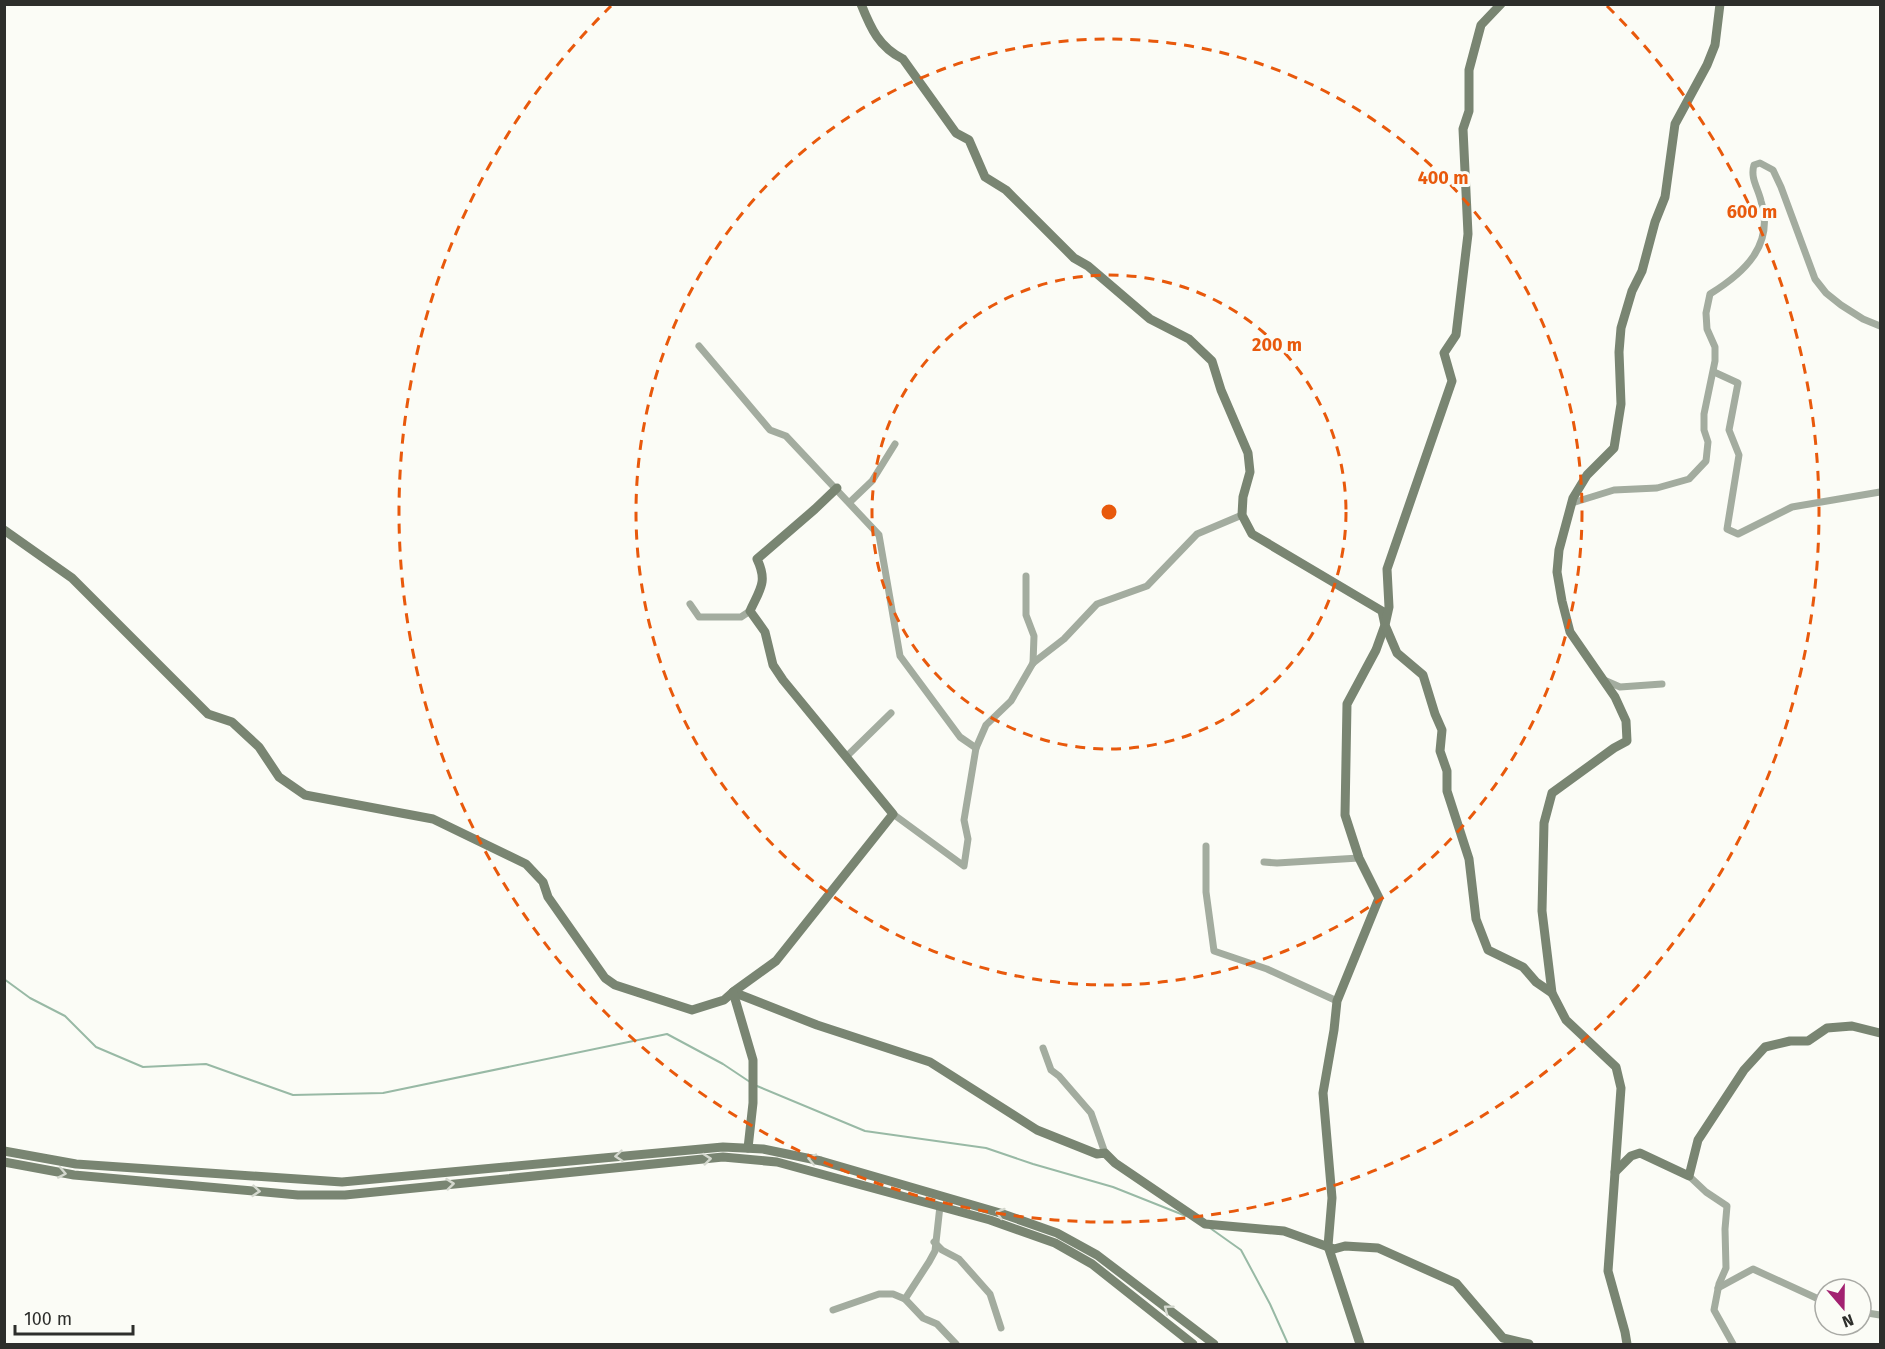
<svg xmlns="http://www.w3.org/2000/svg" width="1885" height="1349" viewBox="0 0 1885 1349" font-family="'Fira Sans',sans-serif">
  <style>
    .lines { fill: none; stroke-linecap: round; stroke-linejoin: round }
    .stream { stroke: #98b9a5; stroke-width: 2 }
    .street { stroke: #a3ac9f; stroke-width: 7 }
    .secondary { stroke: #798572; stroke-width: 9 }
    .oneway { stroke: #d4d8ce }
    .ring { fill: none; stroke: #e8590c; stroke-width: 3; stroke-dasharray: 10 8 }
    .centre { fill: #e8590c; stroke: #fbfcf6; stroke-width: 3 }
    .ring-label { font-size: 18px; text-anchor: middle; font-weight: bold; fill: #e8590c; stroke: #fbfcf6; stroke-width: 6; stroke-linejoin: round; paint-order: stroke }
  </style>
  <rect width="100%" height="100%" fill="#fbfcf6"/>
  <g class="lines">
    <!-- stream -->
    <g class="stream">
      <polyline points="4,979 30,998 65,1016 96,1047 143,1067 206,1064 293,1095 383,1093 667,1034 723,1064 750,1082"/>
      <polyline points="757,1086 865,1131 986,1148 1033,1164 1113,1187 1186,1216"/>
      <polyline points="1210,1228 1241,1250 1270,1304 1288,1344"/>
    </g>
    <!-- street -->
    <g class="street">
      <polyline points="699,346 770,430 786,436 879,535 900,656 960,737 976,748 964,820 968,839 964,866 893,814"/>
      <polyline points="1714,372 1738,383 1729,430 1739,455 1727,529 1738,534 1792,507 1880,492"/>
      <polyline points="850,502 872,481 895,444"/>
      <path d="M 1572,503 L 1614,490 L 1657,488 L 1689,479 L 1706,461 L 1708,442 L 1704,430 L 1704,414 L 1715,361 L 1715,347 L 1707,329 L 1706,313 L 1710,294 C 1744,273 1775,245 1761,201 C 1758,188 1750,178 1754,165 L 1760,163 L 1773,170 L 1781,187 L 1815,279 L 1826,293 L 1841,305 L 1863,319 L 1880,326"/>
      <polyline points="1026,576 1026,615 1034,636 1033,663"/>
      <polyline points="690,604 699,617 741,617 750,611"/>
      <polyline points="1604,680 1620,687 1662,684"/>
      <polyline points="976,748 986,725 1011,701 1033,663 1064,639 1097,604 1147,586 1197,534 1242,515"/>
      <polyline points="846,757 891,713"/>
      <polyline points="1206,846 1206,892 1214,951 1267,969 1337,1001"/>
      <polyline points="1264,862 1277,863 1359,858"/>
      <polyline points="1043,1048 1051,1070 1059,1076 1091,1113 1105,1153"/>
      <polyline points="1689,1176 1706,1192 1727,1206 1725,1229 1726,1268 1719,1284 1714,1310 1733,1344"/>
      <polyline points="934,1242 942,1250 959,1259 990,1294 1001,1328"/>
      <polyline points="1718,1288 1753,1269 1825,1302"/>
      <polyline points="905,1299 929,1262 935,1251 940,1206"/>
      <polyline points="833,1310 879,1294 893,1294 905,1299 923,1318 937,1324 956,1344"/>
      <polyline points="1861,1312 1880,1315"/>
    </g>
    <!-- secondary -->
    <g class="secondary">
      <path d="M 861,4 C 871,29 879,47 903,59 L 956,133 L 969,140 L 985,177 L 1006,190 L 1074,258 L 1088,266 L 1150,319 L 1189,339 L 1212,361 L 1221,390 L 1248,453 L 1250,472 L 1243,497 L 1242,515 L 1252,534 L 1382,611 L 1385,625 L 1376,650 L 1347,704 L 1345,815 L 1359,858 L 1379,898 L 1337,1001 L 1334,1030 L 1323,1093 L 1332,1198 L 1328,1246 L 1360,1344"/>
      <polyline points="1501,4 1481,25 1469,70 1469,111 1463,129 1468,234 1456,335 1444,353 1452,381 1387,569 1389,607 1385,625 1397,653 1423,675 1435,714 1442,730 1440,751 1447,771 1447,791 1469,859 1476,919 1488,950 1523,967 1536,982 1552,993"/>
      <path d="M 837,488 L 815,509 L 757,559 C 768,582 760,589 750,611 L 765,632 L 773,665 L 783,680 L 893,814 L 776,961 L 733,992 L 817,1025 L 930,1062 L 1037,1130 L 1097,1154 L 1105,1153 L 1115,1163 L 1205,1224 L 1284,1231 L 1334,1249 L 1345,1246 L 1378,1248 L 1456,1283 L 1503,1338 L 1529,1344"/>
      <polyline points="4,530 72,578 208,714 232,722 259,747 279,777 305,795 433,819 526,864 543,882 548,897 605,978 615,985 692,1010 724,1000 733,992 753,1060 753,1103 748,1148"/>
      <polyline points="4,1151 76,1164 342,1182 723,1147 763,1149 821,1161 1000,1213 1057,1233 1097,1255 1214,1344"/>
      <polyline points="4,1162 74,1175 298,1195 345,1195 723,1157 777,1162 990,1220 1055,1243 1092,1264 1193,1344"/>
      <polyline points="1615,1172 1631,1156 1640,1153 1689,1176 1698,1140 1744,1070 1765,1047 1790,1041 1808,1041 1827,1028 1852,1026 1880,1033"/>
      <polyline points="1627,1344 1625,1332 1608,1271 1621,1088 1616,1067 1566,1020 1552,993 1542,911 1544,823 1552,793 1614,748 1627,741 1626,721 1615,697 1570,632 1562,601 1557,572 1559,550 1573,498 1587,475 1614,448 1621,404 1619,352 1621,328 1632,291 1642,271 1655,222 1665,197 1675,124 1707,65 1715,45 1720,4"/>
    </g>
  </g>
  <!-- one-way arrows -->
  <defs><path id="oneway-chevron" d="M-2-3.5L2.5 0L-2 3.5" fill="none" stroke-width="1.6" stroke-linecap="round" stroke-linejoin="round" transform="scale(1.5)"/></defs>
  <g class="oneway">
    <use href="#oneway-chevron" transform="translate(619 1156) rotate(175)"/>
    <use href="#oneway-chevron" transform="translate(707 1159) rotate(-6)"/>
    <use href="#oneway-chevron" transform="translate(812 1159) rotate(-168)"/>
    <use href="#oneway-chevron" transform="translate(62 1173) rotate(11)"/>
    <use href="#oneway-chevron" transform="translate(450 1184) rotate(-6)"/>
    <use href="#oneway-chevron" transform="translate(256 1191) rotate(5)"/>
    <use href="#oneway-chevron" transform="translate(1000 1213) rotate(-162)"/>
    <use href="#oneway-chevron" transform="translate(1168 1309) rotate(-143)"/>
  </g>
  <!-- distance rings -->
  <g class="ring">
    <circle cx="1109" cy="512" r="237"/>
    <circle cx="1109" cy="512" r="473"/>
    <path d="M1607 6A710 710 0 1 1 611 6"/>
  </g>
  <circle cx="1109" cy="512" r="9" class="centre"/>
  <g class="ring-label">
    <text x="1443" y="184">400 m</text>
    <text x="1752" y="218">600 m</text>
    <text x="1277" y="351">200 m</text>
  </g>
  <!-- border -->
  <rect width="1885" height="1349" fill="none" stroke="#2d2e2b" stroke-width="12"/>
  <!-- north arrow -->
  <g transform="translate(1843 1307) rotate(160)"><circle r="28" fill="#fbfcf6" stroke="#a9aaa5" stroke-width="1.5"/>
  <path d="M0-4.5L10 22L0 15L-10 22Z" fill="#a22170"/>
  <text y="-9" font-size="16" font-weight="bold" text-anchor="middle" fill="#2d2e2b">N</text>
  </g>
  <!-- scale -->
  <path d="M15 1325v9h118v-9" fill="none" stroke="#2d2e2b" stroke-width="3"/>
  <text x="24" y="1325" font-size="18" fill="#2d2e2b" stroke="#fbfcf6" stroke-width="4.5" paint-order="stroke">100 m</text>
</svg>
